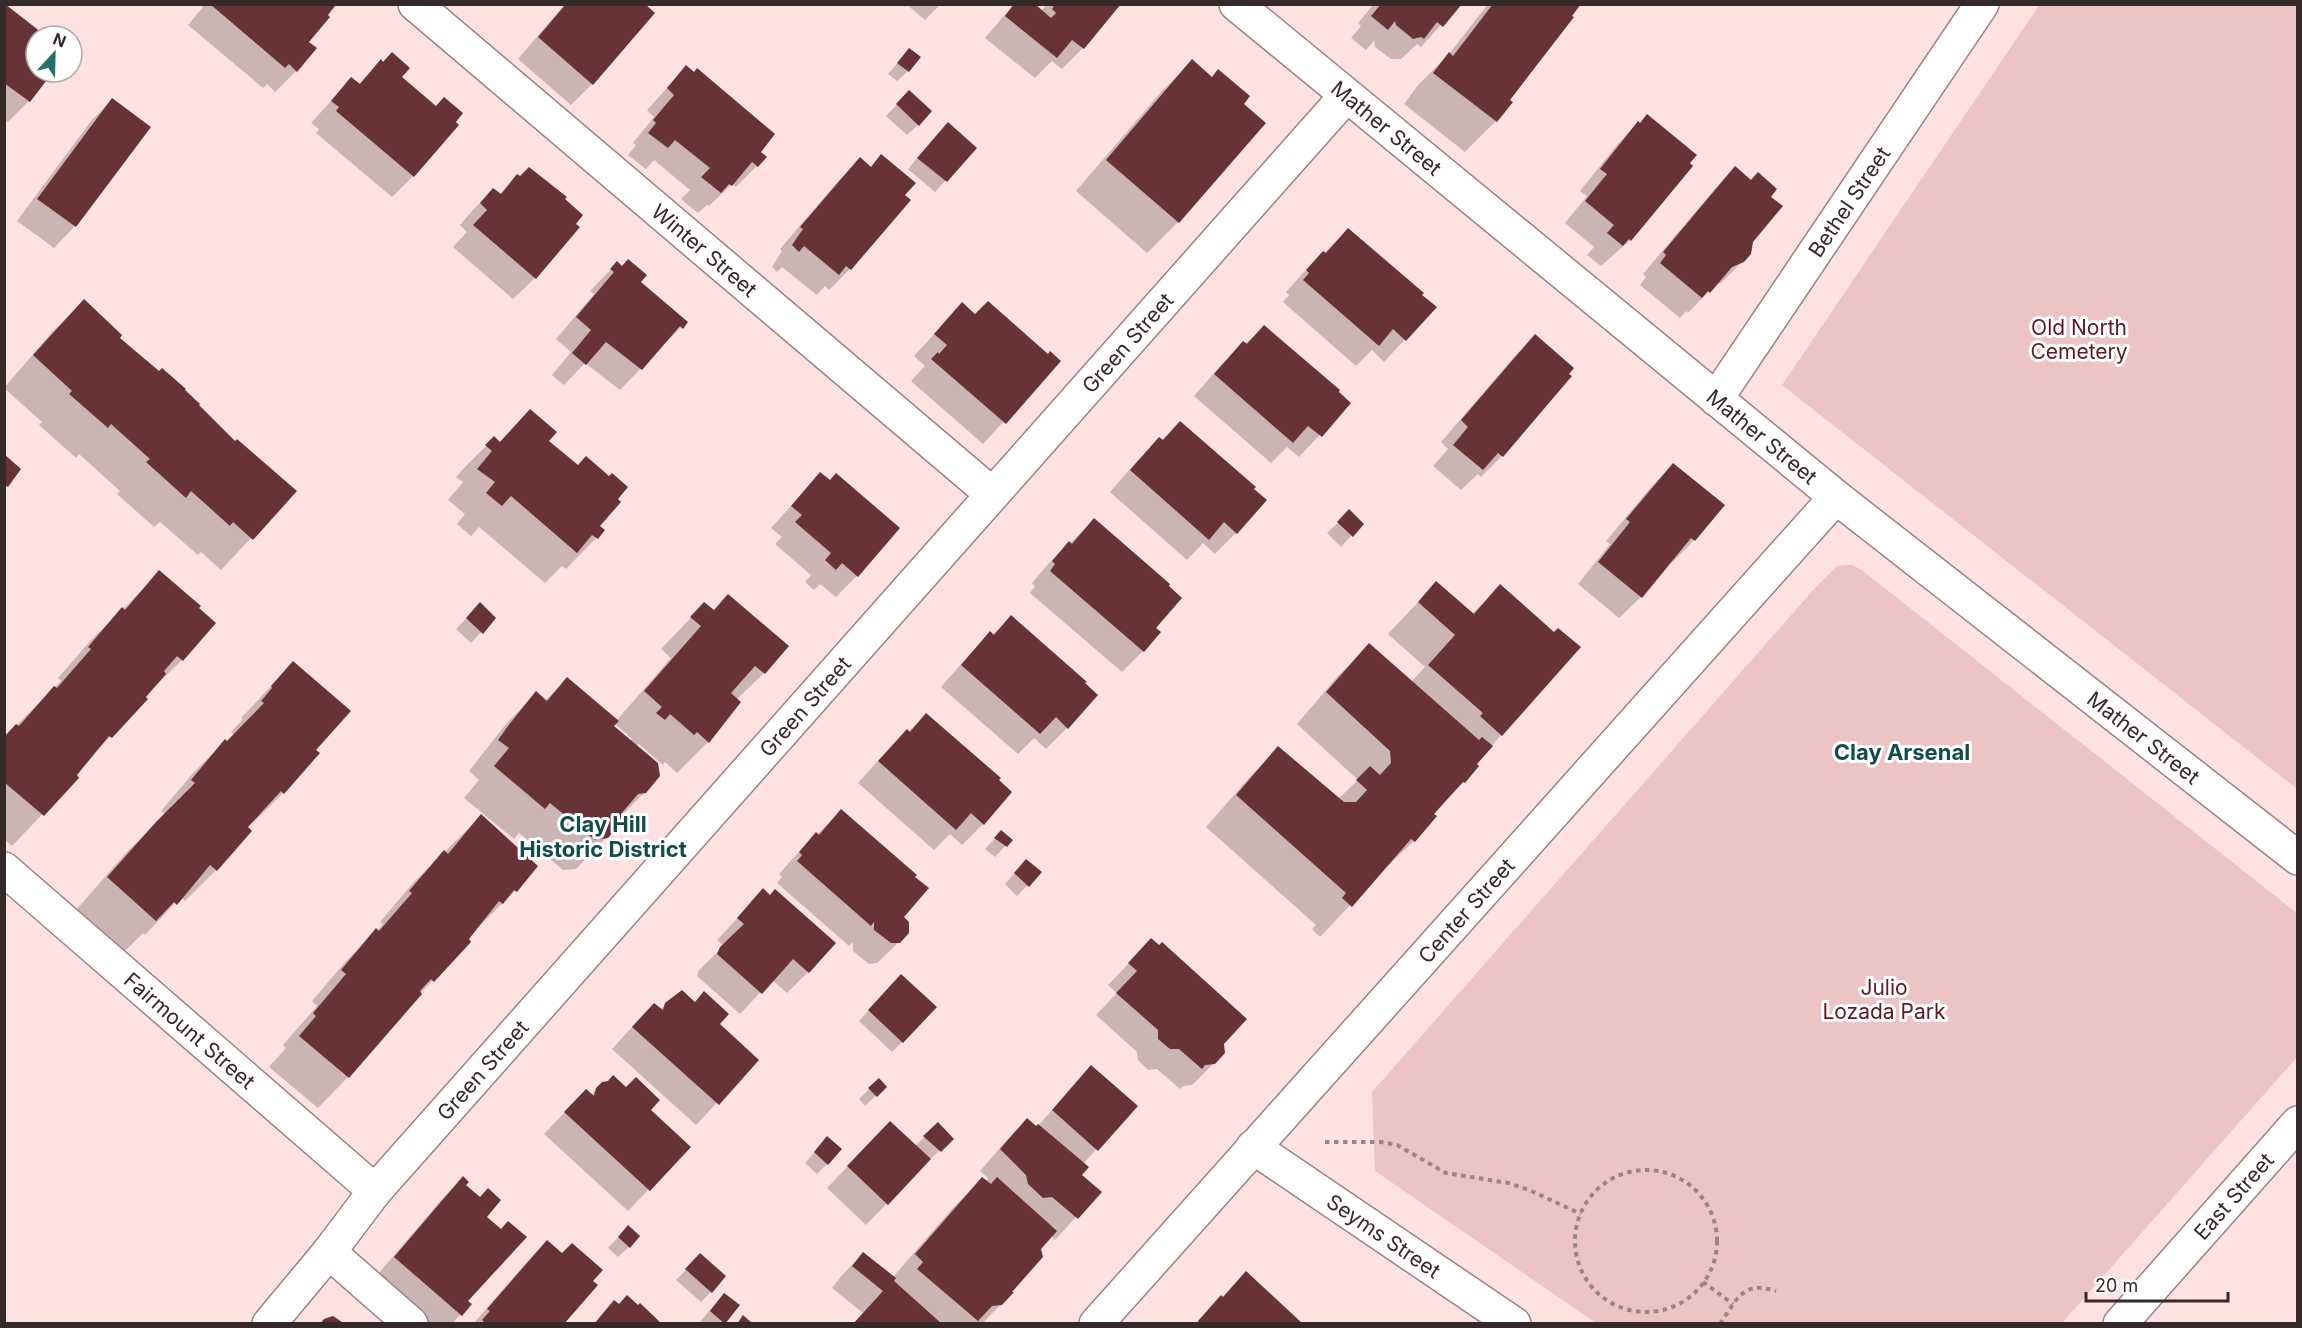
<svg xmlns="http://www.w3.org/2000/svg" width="2302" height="1328" viewBox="0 0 2302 1328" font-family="Inter,sans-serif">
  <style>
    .green { fill: #edc4c4 }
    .shadow { fill: #0003; fill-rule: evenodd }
    .building { fill: #673335 }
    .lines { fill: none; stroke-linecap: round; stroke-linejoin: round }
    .minor-casing { stroke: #9f8080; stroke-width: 36 }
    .path { stroke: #998585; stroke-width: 4; stroke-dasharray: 4.5 4.5; stroke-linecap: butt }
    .minor { stroke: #fff; stroke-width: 33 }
    .labels { text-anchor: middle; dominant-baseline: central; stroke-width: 6; stroke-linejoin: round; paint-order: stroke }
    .street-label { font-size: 21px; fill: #362929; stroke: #fff }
    .park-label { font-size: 21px; fill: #611720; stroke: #fff }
    .neighbourhood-label { font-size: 22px; font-weight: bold; fill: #0f4d4a; stroke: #fff }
  </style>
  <rect width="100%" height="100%" fill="#fee2e2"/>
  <!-- green -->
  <g class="green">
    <polygon points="2040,4 2297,5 2297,789 1782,385"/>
    <polygon points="1846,565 1853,565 1863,571 2297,913 2297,1057 2062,1323 1596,1323 1375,1171 1372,1092 1815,588 1837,566"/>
  </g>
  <!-- shadow -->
  <g class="shadow">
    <polygon points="200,4 332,4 307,42 296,71 275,92 267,84 263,88 188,25 203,7"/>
    <polygon points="565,4 643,4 653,13 592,84 571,105 518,59"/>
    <polygon points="906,4 941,4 925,20"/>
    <polygon points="1014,4 1041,11 1047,4 1119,4 1083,48 1062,69 1052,61 1035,78 985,38"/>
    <polygon points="1374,4 1460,4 1421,47 1417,44 1401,59 1391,59 1375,47 1374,41 1366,50 1351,38 1361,26 1358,23"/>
    <polygon points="1488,4 1579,4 1507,100 1496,121 1465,152 1404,104 1418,85 1449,54"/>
    <polygon points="4,6 43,36 36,36 36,72 51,72 29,101 8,122 4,119"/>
    <polygon points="909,50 908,71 897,81 888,74"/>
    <polygon points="381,61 413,176 392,197 316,133 319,129 311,123 351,79 358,85"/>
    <polygon points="1192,61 1264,123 1178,222 1147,253 1076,191 1161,92"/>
    <polygon points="686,67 758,152 757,166 736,187 732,184 709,206 707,205 698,213 681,199 690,190 654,160 646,169 628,155 636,145 633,143 654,117 647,110"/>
    <polygon points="909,92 918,125 907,135 886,116"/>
    <polygon points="112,100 149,128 75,226 54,248 17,221 91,121"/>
    <polygon points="1638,124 1691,166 1630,240 1601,266 1587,255 1594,247 1565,223 1587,196 1580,191 1617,145"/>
    <polygon points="937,135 975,148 935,192 908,169"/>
    <polygon points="881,156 903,195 850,269 829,290 825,286 817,295 782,267 777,272 772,267 782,251 780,249 839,180 860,159 870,168"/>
    <polygon points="1735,168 1769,197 1743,261 1721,283 1715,285 1688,313 1686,311 1680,318 1640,285 1646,277 1643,274 1714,190"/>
    <polygon points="518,176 535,278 513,299 453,247 467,232 460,225 472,211 493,190 499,195"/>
    <polygon points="1348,230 1435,307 1384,362 1372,350 1356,366 1283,302 1289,295 1286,292 1302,274"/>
    <polygon points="617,263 686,322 620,390 585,363 564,385 552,375 571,352 556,339 594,294 590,291"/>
    <polygon points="84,301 117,339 235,443 295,491 221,570 201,552 198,555 160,522 154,527 117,494 120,491 79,454 76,458 39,425 42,422 4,388 53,331"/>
    <polygon points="962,304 974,316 1059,361 983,444 911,381 925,366 914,356"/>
    <polygon points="1264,327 1349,404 1299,457 1287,447 1271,463 1194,396 1222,364"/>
    <polygon points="1535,336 1502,456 1481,477 1478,474 1461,490 1433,466 1448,449 1441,442 1514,357"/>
    <polygon points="530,411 598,527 603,531 566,569 562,566 545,583 479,527 471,536 457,524 465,514 448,500 463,482 456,477 463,469 494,438 499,443"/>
    <polygon points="1180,423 1236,533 1215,554 1203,543 1187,560 1110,492 1138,460 1159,439 1161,441"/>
    <polygon points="1673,465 1723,505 1694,540 1673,562 1671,560 1641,597 1619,618 1578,584 1610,544 1606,541 1652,486"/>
    <polygon points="820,474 857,576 836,597 820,584 814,590 805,582 811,575 775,544 782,537 771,528"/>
    <polygon points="1349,512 1362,524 1341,547 1327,533"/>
    <polygon points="1094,520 1154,628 1143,651 1122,672 1030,593 1035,586 1032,583 1048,564"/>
    <polygon points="160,573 182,660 144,697 146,699 86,762 75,775 77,778 12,846 4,839 4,738 61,681 58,678 91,640"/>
    <polygon points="1436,583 1472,614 1500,586 1501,735 1476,764 1477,766 1463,782 1432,814 1435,816 1414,841 1382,871 1320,937 1312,929 1316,925 1206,827 1248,779 1278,748 1338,799 1358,780 1297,724 1338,676 1369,645 1411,682 1425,667 1388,634"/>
    <polygon points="480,604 494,618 471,643 456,629"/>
    <path d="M 704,604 L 764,673 L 736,700 L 739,703 L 708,742 L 677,773 L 665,762 L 663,765 L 639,744 L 636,746 L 645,792 L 620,817 L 607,837 L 576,869 L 563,870 L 519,833 L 514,839 L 464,798 L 479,780 L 469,771 L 506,724 L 536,693 L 545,701 L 567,679 L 616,721 L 671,658 L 661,649 ZM 615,724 L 632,739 L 630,741 L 612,726 Z"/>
    <polygon points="1011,617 1067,728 1046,749 1034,738 1018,754 941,687 969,655 990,634 992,635"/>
    <polygon points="293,663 314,751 283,793 253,823 251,822 216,870 185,901 181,897 145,935 143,933 125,951 77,909 125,854 165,814 161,811 194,772 225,741 227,742 234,735 231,732 243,719 241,718"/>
    <polygon points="926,715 983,824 962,845 950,834 934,850 858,783 886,752"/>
    <polygon points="841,811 902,917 899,942 877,963 869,964 853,951 853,942 849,946 777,883 782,877 779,874 795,856"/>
    <polygon points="481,816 515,891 473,932 467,939 469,942 415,999 348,1077 318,1108 269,1067 286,1048 283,1045 317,1006 312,1001 346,961 377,931 383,924 380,922 413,883"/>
    <polygon points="1001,832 1011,840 995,857 985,849"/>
    <polygon points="1016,871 1040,872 1017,896 1005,884"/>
    <polygon points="763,891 808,972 787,993 772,980 740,1014 697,976 699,970 724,946 717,940"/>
    <polygon points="1151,940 1223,1044 1214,1063 1192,1085 1183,1086 1180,1089 1157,1069 1148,1070 1138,1060 1137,1052 1096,1015 1117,993 1108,985"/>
    <polygon points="891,986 902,1042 892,1052 859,1021"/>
    <polygon points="666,1004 718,1024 757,1060 696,1125 612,1049 633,1026 660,1010"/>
    <polygon points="1091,1067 1135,1106 1083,1164 1080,1175 1099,1192 1055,1240 1051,1236 1001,1304 982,1324 853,1324 863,1313 832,1288 842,1275 863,1254 893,1277 952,1209 982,1179 986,1182 988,1178 980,1171 1006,1141 1027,1120 1036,1128"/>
    <polygon points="879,1080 885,1087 865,1106 859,1099"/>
    <polygon points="603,1083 649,1110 689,1147 628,1211 544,1134 565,1112 591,1095"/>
    <polygon points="938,1124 952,1139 929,1160 866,1225 827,1188 869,1144 915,1146"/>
    <polygon points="817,1149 827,1164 817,1174 805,1163"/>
    <polygon points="463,1178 464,1185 485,1217 466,1301 470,1304 452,1324 425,1324 374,1279 442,1199"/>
    <polygon points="628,1227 629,1247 618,1257 608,1248"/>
    <polygon points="547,1242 562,1324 473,1324 526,1263"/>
    <polygon points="690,1266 711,1292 701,1302 676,1280"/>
    <polygon points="724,1295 724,1323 700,1322 714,1305"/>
  </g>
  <!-- building -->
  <g class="building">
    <polygon points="5,4 46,36 36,36 36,72 53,72 30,102 4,83"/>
    <polygon points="210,4 334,4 335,6 328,15 330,17 309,42 317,48 297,72 289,64 285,68"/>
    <polygon points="566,4 645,4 655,13 593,85 538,37"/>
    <polygon points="1014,4 1035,4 1051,18 1056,13 1052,9 1055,4 1121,4 1084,49 1072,40 1057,58 1005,16"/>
    <polygon points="1381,4 1462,4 1443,27 1437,22 1424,39 1421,37 1413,39 1396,25 1395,21 1388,30 1371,16"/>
    <polygon points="1493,4 1581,4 1572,16 1574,17 1510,100 1513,102 1497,122 1433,73 1449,52 1453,56"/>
    <polygon points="909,48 921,57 909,72 897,63"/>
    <polygon points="392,52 410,68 402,77 436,106 444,97 463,113 456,122 459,125 414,177 336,111 339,107 331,101 351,77 360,84 381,59 383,62"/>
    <polygon points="1192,59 1212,77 1218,69 1250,96 1244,104 1266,123 1179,223 1106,160"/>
    <polygon points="686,65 694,72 697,68 775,134 761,152 767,157 758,167 752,162 732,186 729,184 721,193 701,177 710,168 675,140 668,148 648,133 656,123 653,120 674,95 667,88"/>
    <polygon points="909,90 932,111 919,126 896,104"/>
    <polygon points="112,98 151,127 76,227 37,199"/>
    <polygon points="1647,114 1697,155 1690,163 1693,166 1631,241 1629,239 1623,246 1607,233 1614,225 1585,201 1607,174 1600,169 1638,121 1640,123"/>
    <polygon points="948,122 977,148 947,182 917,158"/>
    <polygon points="881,154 916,183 905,195 911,200 851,270 846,266 839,275 804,246 799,252 792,245 803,229 800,227 860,157 871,167"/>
    <polygon points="1735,166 1751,180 1758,172 1777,189 1771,197 1783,206 1753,242 1751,254 1744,262 1732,267 1710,293 1708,291 1702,298 1660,263 1666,255 1663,252"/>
    <polygon points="529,167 567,197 565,199 583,215 576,224 580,227 536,279 473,225 487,210 480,203 493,188 501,194 517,174 520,176"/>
    <polygon points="1348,228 1424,293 1422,295 1437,307 1406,341 1393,329 1379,346 1303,280 1309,273 1306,270 1323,251 1326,253"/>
    <polygon points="628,259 647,275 641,282 688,322 683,329 680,326 642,370 606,342 586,365 572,353 591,330 576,317 614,272 610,269 617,261 622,266"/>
    <polygon points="84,299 122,335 120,338 159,371 162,368 186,389 185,390 200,404 199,405 235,441 237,439 297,491 253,540 233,522 230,526 191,491 186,498 146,462 150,459 111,424 108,428 69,394 72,391 33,355"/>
    <polygon points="988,301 1048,354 1050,351 1061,361 1006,424 931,359 938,352 939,354 947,345 934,334 962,302 975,314"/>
    <polygon points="1264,325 1340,390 1339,392 1351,403 1322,437 1308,426 1293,443 1214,374 1243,341 1247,344"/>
    <polygon points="1535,334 1574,368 1569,374 1572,376 1503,457 1498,453 1483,470 1453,445 1468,427 1461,420"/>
    <polygon points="530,409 557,432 549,441 578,465 586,456 609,476 612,473 628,487 618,499 621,502 600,526 605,530 598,539 592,535 577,553 511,496 502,506 486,493 495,482 477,469 492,451 485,445 494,436 500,442"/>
    <polygon points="1180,421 1256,487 1254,489 1267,500 1237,534 1224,522 1209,540 1130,470 1159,437 1163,440"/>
    <polygon points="4,454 21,469 8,487 4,485"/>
    <polygon points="1673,463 1725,505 1695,541 1691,538 1642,598 1598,562 1630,522 1626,519"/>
    <polygon points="820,472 830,480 836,473 900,528 858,577 842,563 836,570 825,560 831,553 795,522 802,515 791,506"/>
    <polygon points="1349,509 1364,524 1353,537 1337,522"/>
    <polygon points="1094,518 1170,584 1169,586 1182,598 1156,628 1161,632 1144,652 1050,571 1055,564 1052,561 1069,541 1072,544"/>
    <polygon points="159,570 201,606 199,608 216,623 183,661 177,656 164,671 166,674 146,697 148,699 112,738 109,736 77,775 79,778 44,816 4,782 4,737 16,724 19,726 54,686 57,688 91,649 88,647 122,607 125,610"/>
    <polygon points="1436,581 1474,614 1500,584 1554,632 1558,628 1581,647 1502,736 1480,716 1483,713 1428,665 1455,635 1418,602"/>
    <polygon points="728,594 789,646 765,674 755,666 731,693 741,702 709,743 697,732 694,735 670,714 665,720 656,713 662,707 644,691 701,626 690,617 704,602 714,610"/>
    <polygon points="480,602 496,618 483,634 466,618"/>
    <polygon points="1011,615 1087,682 1085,683 1098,695 1068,729 1056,717 1040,734 961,665 990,631 994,635"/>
    <polygon points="1369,643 1479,740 1482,737 1493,746 1477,764 1479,766 1465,783 1463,782 1434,814 1437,816 1415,842 1411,839 1352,907 1342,898 1346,893 1236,795 1278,746 1344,802 1356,802 1367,790 1356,780 1370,766 1380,775 1391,763 1390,751 1326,692"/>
    <polygon points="293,661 351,711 316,750 320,753 284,794 281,791 248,827 252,831 217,871 210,865 177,905 174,902 156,921 107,877 156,822 195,783 191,780 225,739 227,741 264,703 261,701 272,688 271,686"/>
    <polygon points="567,677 619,721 614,726 658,763 660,776 646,793 638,794 621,814 621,823 608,838 595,840 550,803 545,809 494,766 509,748 498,740 508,726 536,691 547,701"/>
    <polygon points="926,713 1001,778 999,780 1012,792 984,825 971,813 956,830 878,761 907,729 910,732"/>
    <polygon points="841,809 917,875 915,877 929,888 904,917 909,922 909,933 900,943 891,943 874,930 874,922 871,926 797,861 802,855 799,852 816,832 819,835"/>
    <polygon points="481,814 538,866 517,892 514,890 503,904 499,901 469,939 471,942 434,982 431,979 420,991 422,994 349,1078 299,1036 316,1016 313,1013 346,974 341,970 376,928 379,931 412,893 409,891 444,850 448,854"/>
    <polygon points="1001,830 1013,840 1007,847 994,838"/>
    <polygon points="1026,859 1042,872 1029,887 1014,873"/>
    <polygon points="763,888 770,895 775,889 836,943 809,973 793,959 762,994 717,954 720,947 744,924 737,918"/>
    <polygon points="1151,938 1159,945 1162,942 1247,1019 1224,1044 1225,1053 1215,1064 1205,1065 1202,1069 1179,1049 1170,1049 1158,1039 1158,1030 1116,993 1137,971 1128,963"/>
    <polygon points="901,974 937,1007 903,1043 868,1010"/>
    <polygon points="682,990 695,1002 704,991 729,1014 720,1024 759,1060 719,1105 632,1027 654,1003 663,1010 665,1003"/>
    <polygon points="1091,1065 1138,1106 1098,1151 1052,1110"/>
    <polygon points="613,1075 626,1087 636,1077 660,1100 651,1110 691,1147 650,1191 564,1112 586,1089 594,1096 596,1088 602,1082 608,1081"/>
    <polygon points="879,1078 887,1087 877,1097 868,1088"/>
    <polygon points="1027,1118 1036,1126 1038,1124 1089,1167 1082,1175 1102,1192 1078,1219 1052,1197 1043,1198 1028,1184 1026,1175 1000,1149"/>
    <polygon points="890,1121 931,1159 888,1205 847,1166"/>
    <polygon points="938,1122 954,1139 941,1152 923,1136"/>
    <polygon points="827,1136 842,1149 828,1165 814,1152"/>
    <polygon points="463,1176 469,1182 466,1185 480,1197 488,1188 501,1200 487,1217 501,1229 508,1221 527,1237 468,1301 472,1304 462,1316 394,1257"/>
    <polygon points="982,1177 991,1184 997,1177 1057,1231 1041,1249 1043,1257 1012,1292 1014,1292 1002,1305 992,1306 978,1321 917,1269 923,1262 915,1254"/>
    <polygon points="628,1225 640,1236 630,1248 618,1237"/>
    <polygon points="547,1240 562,1253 572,1243 603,1270 593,1281 598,1285 564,1324 486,1324 482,1320 490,1311 487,1309"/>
    <polygon points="863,1252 896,1278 894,1281 942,1324 853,1324 883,1291 852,1266"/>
    <polygon points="700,1253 726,1276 712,1293 685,1269"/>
    <polygon points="1246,1271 1303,1324 1199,1324 1198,1321 1221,1295 1223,1297"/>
    <polygon points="724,1293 740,1305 725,1324 710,1311"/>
    <polygon points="627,1295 638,1305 640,1303 662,1324 594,1324 614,1300 619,1304"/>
    <polygon points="743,1315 753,1324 737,1324"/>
    <polygon points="333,1316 345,1324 320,1324 324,1319"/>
  </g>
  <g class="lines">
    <!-- minor casing -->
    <g class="minor-casing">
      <g id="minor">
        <path id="s1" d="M 415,4 L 992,494"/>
        <path id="s2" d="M 1236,4 L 1836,497 L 2298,858"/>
        <path id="s3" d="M 1716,399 L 1982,4"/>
        <path id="s4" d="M 4,869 L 375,1191"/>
        <path id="s5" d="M 1253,1147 L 1514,1324"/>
        <polyline points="329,1252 411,1324"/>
        <path id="s6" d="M 269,1324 L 329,1252 L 375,1191 L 1346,96"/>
        <path id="s7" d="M 1096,1324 L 1836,497"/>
        <path id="s8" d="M 2120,1324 L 2298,1123"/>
      </g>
    </g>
    <!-- path -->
    <g class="path">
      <polyline points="1325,1142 1381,1142 1397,1145 1446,1173 1508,1183 1529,1190 1581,1214"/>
      <circle cx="1646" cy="1241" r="71"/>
      <polyline points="1703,1282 1733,1304"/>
      <path d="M 1720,1324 C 1737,1299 1743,1280 1776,1291"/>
    </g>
    <!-- minor -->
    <use href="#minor" class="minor"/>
  </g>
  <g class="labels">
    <!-- street labels -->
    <g class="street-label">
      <text stroke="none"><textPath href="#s2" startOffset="195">Mather Street</textPath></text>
      <text stroke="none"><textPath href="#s3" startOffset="238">Bethel Street</textPath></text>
      <text stroke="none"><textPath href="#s1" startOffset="380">Winter Street</textPath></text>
      <text stroke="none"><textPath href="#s6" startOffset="1304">Green Street</textPath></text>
      <text stroke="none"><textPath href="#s2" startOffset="681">Mather Street</textPath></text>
      <text stroke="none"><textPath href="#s6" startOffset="818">Green Street</textPath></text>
      <text stroke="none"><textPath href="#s2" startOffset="1167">Mather Street</textPath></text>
      <text stroke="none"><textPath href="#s7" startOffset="555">Center Street</textPath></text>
      <text stroke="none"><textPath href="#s4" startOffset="246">Fairmount Street</textPath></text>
      <text stroke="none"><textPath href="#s6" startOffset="332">Green Street</textPath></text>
      <text stroke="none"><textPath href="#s8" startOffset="171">East Street</textPath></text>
      <text stroke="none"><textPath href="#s5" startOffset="158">Seyms Street</textPath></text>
    </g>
    <!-- park labels -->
    <g class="park-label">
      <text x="2079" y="327">Old North<tspan x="2079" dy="24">Cemetery</tspan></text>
      <text x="1884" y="987">Julio<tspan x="1884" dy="24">Lozada Park</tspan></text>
    </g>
    <!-- neighbourhood labels -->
    <g class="neighbourhood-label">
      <text x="1902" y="752">Clay Arsenal</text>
      <text x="603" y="824">Clay Hill<tspan x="603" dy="25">Historic District</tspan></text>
    </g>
  </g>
  <!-- border -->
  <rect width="2302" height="1328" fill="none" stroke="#362929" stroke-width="12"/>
  <!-- north arrow -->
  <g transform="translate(54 54) rotate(22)"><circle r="28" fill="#ffffff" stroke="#afa9a9" stroke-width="1.5"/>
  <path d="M0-4.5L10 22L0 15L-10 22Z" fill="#27716d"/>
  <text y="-9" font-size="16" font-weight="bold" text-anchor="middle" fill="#362929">N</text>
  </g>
  <!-- scale -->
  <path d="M2086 1292v9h142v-9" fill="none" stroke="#362929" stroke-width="3"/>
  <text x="2095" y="1292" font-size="18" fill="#362929" stroke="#ffffff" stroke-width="4.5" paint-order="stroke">20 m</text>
</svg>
